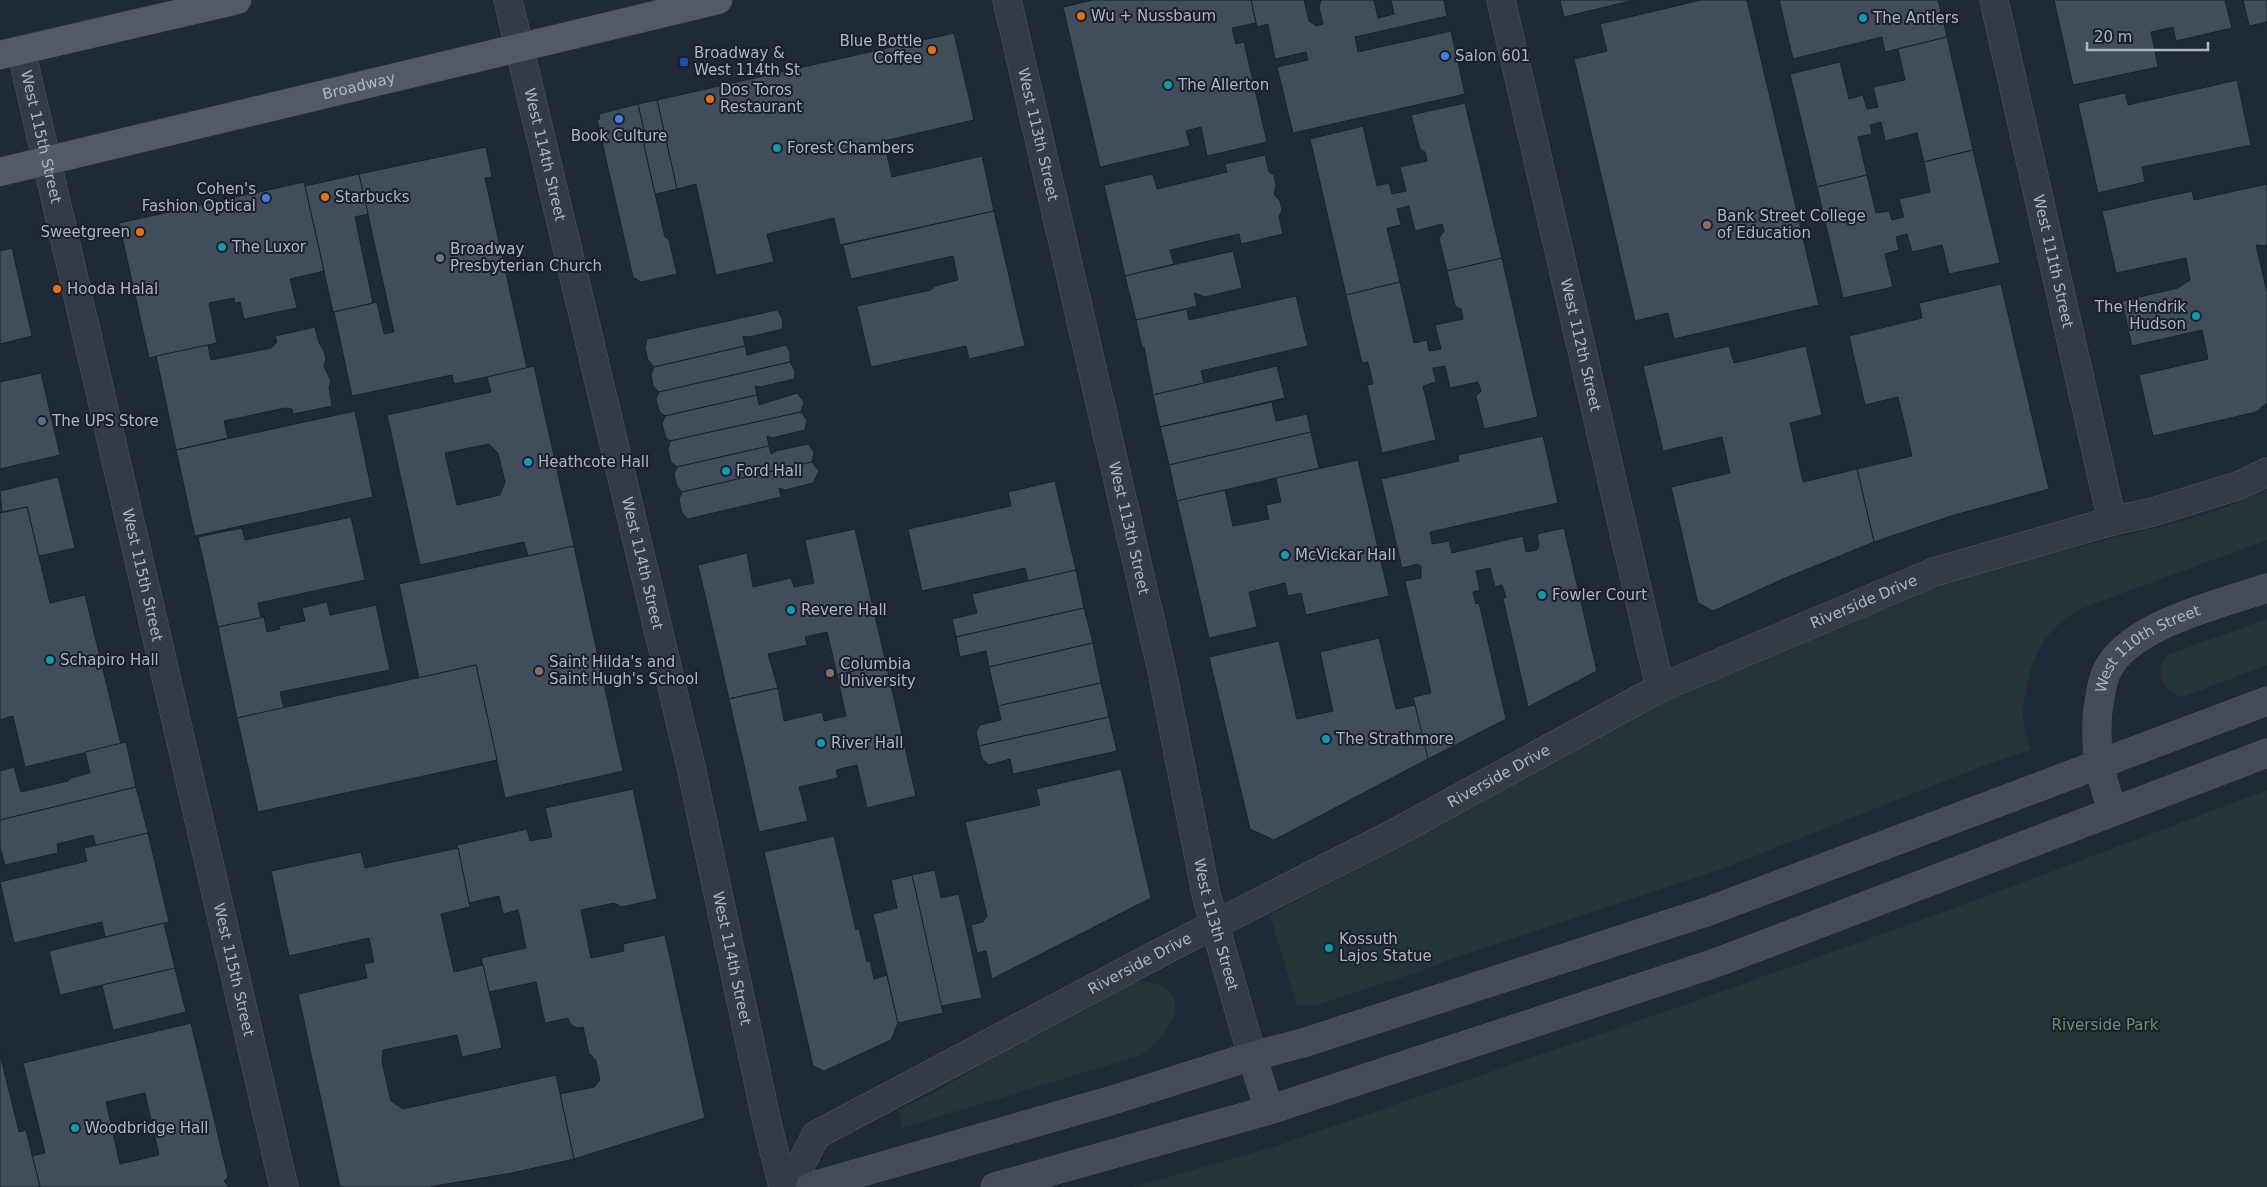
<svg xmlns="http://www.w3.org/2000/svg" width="2267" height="1187" viewBox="0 0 2267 1187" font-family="'DejaVu Sans',sans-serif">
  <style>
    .green { fill: #223538 }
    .building { fill: #414c5c; stroke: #1b222e; fill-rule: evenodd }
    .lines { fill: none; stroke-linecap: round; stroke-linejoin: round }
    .street-casing { stroke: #515966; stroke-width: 29 }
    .secondary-casing { stroke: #515966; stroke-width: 29 }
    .primary-casing { stroke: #3d4451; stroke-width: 29 }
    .street { stroke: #343b48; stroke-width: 28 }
    .secondary { stroke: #424a5b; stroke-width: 28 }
    .primary { stroke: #525a68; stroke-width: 28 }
    .food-dot { fill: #e8710a; stroke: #19202c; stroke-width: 2 }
    .culture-dot { fill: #0f9aa8; stroke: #19202c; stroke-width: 2 }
    .shop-dot { fill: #3f7fe0; stroke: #19202c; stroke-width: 2 }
    .transit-dot { fill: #1a4fb4; stroke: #19202c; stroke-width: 2 }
    .education-dot { fill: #8d6e63; stroke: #19202c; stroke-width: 2 }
    .worship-dot { fill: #6b7280; stroke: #19202c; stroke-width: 2 }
    .service-dot { fill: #5c6f8a; stroke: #19202c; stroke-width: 2 }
    .labels { text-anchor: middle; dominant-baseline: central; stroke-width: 4; stroke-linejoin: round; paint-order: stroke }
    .poi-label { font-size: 15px; fill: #aeb6c5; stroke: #19202c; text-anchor: start }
    .street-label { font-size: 15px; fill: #aeb6c5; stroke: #19202c }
    .park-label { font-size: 15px; fill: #669572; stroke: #19202c }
  </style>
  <rect width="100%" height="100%" fill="#202937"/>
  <!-- green -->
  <g class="green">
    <path d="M 2267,490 L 2267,540 L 2080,609 C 2047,628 2031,655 2026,693 C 2024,701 2022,711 2023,720 C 2024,730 2029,740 2030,750 L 1983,766 L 1722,869 L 1454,958 L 1416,973 L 1313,1006 L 1297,1006 L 1270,915 L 1459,814 L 1687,688 L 1918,591 L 1970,574 L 2183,521 L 2216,511 Z"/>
    <path d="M 2267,619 L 2267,665 L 2183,697 C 2162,692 2152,669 2169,654 Z"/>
    <polygon points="2267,790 2267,1187 1132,1187 1270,1148 1684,1005 1949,910"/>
    <path d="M 1136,981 C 1197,981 1177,1031 1142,1055 L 902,1128 L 899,1110 L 935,1092 L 1089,1003 Z"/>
  </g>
  <!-- building -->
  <g class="building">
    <polygon points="1093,0 1251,0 1256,23 1232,28 1236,44 1244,42 1267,142 1207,156 1201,127 1186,131 1190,146 1100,167 1063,7"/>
    <polygon points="1251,0 1304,0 1309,21 1316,26 1323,24 1319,8 1321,0 1374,0 1378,18 1394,14 1391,0 1444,0 1447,16 1355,37 1358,52 1451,31 1465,94 1293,133 1277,67 1308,60 1306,52 1275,59 1268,24 1257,27"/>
    <polygon points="1560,0 1634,0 1564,17"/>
    <polygon points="1701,0 1747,0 1819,305 1674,339 1668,313 1635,321 1574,59 1607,51 1600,24"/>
    <polygon points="1779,0 1938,0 1947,37 1885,52 1882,37 1793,59"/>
    <polygon points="2054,0 2225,0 2232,28 2176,41 2173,27 2151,32 2158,67 2073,85"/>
    <polygon points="2243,0 2267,0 2267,22 2249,26"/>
    <polygon points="954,33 974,120 884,141 892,177 982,156 994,211 840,245 834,218 767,234 774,262 716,275 696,184 677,189 657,100"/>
    <polygon points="1947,37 1973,150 1924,162 1917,133 1885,141 1881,122 1870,125 1872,134 1858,137 1867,175 1817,187 1790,74 1840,62 1849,99 1863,95 1867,109 1878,107 1873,87 1905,80 1898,49"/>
    <polygon points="2237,80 2251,145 2142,167 2145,182 2098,193 2078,103 2125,93 2128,105"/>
    <polygon points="657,100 677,189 655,194 644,146 646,140 638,104"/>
    <polygon points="1465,103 1502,258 1447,271 1439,238 1444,231 1442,224 1415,231 1409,206 1397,209 1401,225 1387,228 1400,282 1346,295 1310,139 1363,126 1377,186 1389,183 1392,194 1406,191 1400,167 1427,161 1425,152 1420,149 1411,115"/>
    <polygon points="638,104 646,140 644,146 655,194 665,237 669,240 677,274 641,282 633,277 597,120 600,119 599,114"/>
    <polygon points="486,147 492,177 485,178 527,368 454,384 452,375 352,396 334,312 377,302 384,334 394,332 359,174"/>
    <polygon points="1973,150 2000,263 1949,274 1942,245 1912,252 1907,234 1896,237 1899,250 1885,254 1893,287 1843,298 1817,187 1867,175 1876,213 1889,211 1892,220 1904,217 1899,199 1930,192 1924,162"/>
    <polygon points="1265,155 1269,172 1274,175 1276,186 1274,194 1280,201 1282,210 1279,217 1283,234 1241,244 1239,234 1170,250 1174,264 1125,276 1104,185 1153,174 1157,189 1227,172 1225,164"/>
    <polygon points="359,174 368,214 355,217 373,303 333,312 305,186"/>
    <polygon points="304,182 324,271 290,279 297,308 244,319 240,302 235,303 234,298 209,303 217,343 149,358 119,223"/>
    <polygon points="2267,184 2267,246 2256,245 2267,292 2267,403 2256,412 2153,436 2139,375 2208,359 2202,330 2132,346 2122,301 2178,288 2190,280 2186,258 2116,273 2102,211 2192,191 2194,200"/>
    <polygon points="994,211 1025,346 969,359 966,346 871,367 857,306 931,290 935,286 958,280 953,256 851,279 843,245"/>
    <polygon points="12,248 32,336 0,344 0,251"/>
    <polygon points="1233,251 1242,288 1205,297 1194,293 1197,306 1136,320 1125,276"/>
    <polygon points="1502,258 1538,417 1484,429 1476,396 1481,391 1478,382 1450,388 1445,366 1433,368 1436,382 1423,386 1436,440 1382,453 1367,385 1373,384 1368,362 1362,363 1346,295 1400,282 1414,343 1427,340 1429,351 1441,349 1435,325 1463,319 1461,309 1455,306 1447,271"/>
    <polygon points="2001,284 2049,489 1951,516 1874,542 1857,469 1912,456 1898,397 1865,405 1849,336 1922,318 1919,303"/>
    <polygon points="1296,296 1308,346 1201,371 1204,383 1153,395 1144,347 1142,347 1136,320 1187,309 1189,320"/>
    <polygon points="777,310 782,318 783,329 749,337 743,336 745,346 654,367 648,360 645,348 647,339"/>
    <polygon points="315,327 319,343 324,351 326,359 324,366 331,381 329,388 332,406 293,414 292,409 285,408 224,421 228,438 176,450 156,356 208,345 211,360 271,348 277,342 275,336"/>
    <polygon points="786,345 790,352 790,362 659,392 653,386 651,375 654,367 745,346 747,355"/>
    <polygon points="1729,346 1734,363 1806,346 1822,415 1790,423 1803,482 1857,469 1874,542 1783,579 1713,611 1698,603 1671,487 1730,473 1722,437 1663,451 1643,366"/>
    <polygon points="790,362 795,371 794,379 761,387 755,386 757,395 665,416 659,411 656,399 659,392"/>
    <path d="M 534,366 L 574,546 L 528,556 L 524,542 L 420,565 L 387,415 L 491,392 L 487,377 ZM 489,444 L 498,453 L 505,482 L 500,495 L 457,505 L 445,453 Z"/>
    <polygon points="1277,366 1285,398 1160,427 1153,395"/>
    <polygon points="41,373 60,455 0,469 0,382"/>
    <polygon points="797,393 804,402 801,412 670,441 666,438 662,424 665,416 757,395 759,405"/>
    <polygon points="1272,402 1276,421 1307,414 1311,432 1169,465 1160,427"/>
    <polygon points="355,411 373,497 195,536 176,450"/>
    <polygon points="801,412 807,420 805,430 772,438 767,436 769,446 677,467 671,462 668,450 670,441"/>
    <polygon points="1311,432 1319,468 1177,501 1169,465"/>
    <polygon points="1543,436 1558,503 1430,532 1432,544 1449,541 1452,553 1523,536 1526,552 1537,550 1539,545 1537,534 1564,528 1597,671 1528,707 1503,599 1506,597 1502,585 1495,587 1490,568 1476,571 1480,590 1473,592 1476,604 1479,603 1506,719 1428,759 1413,697 1431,693 1405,581 1421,578 1421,567 1418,564 1402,568 1381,479 1459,461 1458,455"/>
    <polygon points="808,444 814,452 812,462 682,492 677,486 674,474 677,467 769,446 771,454 776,451"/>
    <polygon points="1358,460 1389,596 1306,615 1301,593 1288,596 1285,583 1249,592 1257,627 1209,638 1177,501 1225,490 1233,526 1269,519 1266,505 1281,502 1276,478"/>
    <polygon points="812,462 819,471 813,483 785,490 779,488 781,497 688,519 682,513 679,499 682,492"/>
    <polygon points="58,477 75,548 39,556 27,507 2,512 0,491"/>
    <polygon points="1055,481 1076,570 1028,581 1025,568 922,591 908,529 1011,506 1008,492"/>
    <polygon points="27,507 50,603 85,595 121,744 25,767 13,716 0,720 0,513"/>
    <polygon points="351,517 365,580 258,603 261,618 218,627 198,537 242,528 245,540"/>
    <polygon points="855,529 886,663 837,675 827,632 805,637 807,645 768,654 778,688 729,699 698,565 747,553 753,587 791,578 794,587 814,583 805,540"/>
    <polygon points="574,546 623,771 505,798 476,665 419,678 399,584"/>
    <polygon points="1076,570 1084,608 956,637 952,619 977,613 972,594"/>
    <polygon points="327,602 330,615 376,605 390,670 280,692 284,708 237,718 218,627 264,617 267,632 280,629 279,626 305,621 302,608"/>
    <polygon points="1084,608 1093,643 989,667 986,651 960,657 956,637"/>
    <polygon points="1379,638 1396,709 1415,705 1428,759 1274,840 1250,829 1209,657 1279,641 1297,719 1333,711 1320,652"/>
    <polygon points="1093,643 1101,683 998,706 989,667"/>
    <polygon points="886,663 916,796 867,808 857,765 836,770 838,778 799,787 808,821 759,832 729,699 778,688 784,721 822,712 824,721 846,716 837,675"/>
    <polygon points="476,665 497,760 258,812 237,718"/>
    <polygon points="1101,683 1109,717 979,746 976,732 980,725 1001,720 998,706"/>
    <polygon points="1109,717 1117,751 1013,774 1010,759 989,765 982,759 979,746"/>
    <polygon points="126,742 136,787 0,820 0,771 14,767 21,792 68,781 71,778 90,773 85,752"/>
    <polygon points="1121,769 1151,898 992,979 986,951 977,953 971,925 983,922 987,916 965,822 1040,805 1036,789"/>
    <polygon points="136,787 148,833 96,846 93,835 57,844 58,853 5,865 0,847 0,820"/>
    <polygon points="633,789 657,899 622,907 614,903 581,910 591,958 624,951 623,944 665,935 705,1118 574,1159 560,1094 594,1087 600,1080 596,1061 589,1053 583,1027 577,1028 570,1024 568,1018 545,1023 536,982 489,992 481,958 526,948 519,914 518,910 503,914 499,896 469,903 457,845 527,829 530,841 552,837 545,808"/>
    <polygon points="148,833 169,922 105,937 102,922 14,943 0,882 87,861 84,848"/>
    <polygon points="834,836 856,930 859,928 867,962 870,961 874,979 887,975 898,1023 891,1040 824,1071 813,1066 764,852"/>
    <polygon points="458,848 470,907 441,914 454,972 483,965 502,1048 462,1057 457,1035 383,1050 382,1062 391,1101 403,1109 556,1075 574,1159 512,1173 429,1187 340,1187 298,994 367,978 364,964 374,962 369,938 289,956 271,871 361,852 365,868"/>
    <polygon points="935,870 941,898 959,894 982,998 941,1006 912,875"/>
    <polygon points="912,875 943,1013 898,1023 873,914 897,908 891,880"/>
    <polygon points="164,923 175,968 60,995 49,951"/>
    <polygon points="175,968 186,1012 113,1030 102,985"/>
    <path d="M 191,1023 L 228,1177 L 224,1181 L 229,1187 L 40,1187 L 32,1156 L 45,1153 L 23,1063 ZM 145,1093 L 159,1155 L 120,1164 L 106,1102 Z"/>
    <polygon points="0,1054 19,1132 26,1130 40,1187 0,1187"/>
  </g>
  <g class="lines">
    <!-- street casing -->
    <g class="street-casing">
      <g id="street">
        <path id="s1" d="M 508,0 L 691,767 L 767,1123 L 783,1187"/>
        <path id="s2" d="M 1007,0 L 1162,671 L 1206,894 L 1252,1056"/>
        <path id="s3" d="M 1501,0 L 1660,688"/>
        <path id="s4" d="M 1994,0 L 2112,521"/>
        <path id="s5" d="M 21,50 L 284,1187"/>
        <path id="s6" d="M 789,1187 L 816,1135 L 1169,948 L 1393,834 L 1660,688 L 1934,572 L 2112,521 L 2153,512 L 2240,485 L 2267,472"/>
      </g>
    </g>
    <!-- secondary casing -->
    <g class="secondary-casing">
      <g id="secondary">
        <path id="s7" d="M 2113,811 C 2100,777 2094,746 2098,710 C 2100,698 2101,685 2106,673 C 2126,625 2221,604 2267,588"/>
        <polyline points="1252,1056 1269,1110"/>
        <polyline points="810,1187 1113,1100 1252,1056 1303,1043 1706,912 2267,701"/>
        <polyline points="995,1187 1269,1110 1718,962 2267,753"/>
      </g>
    </g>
    <!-- primary casing -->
    <g class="primary-casing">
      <g id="primary">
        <polyline points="0,55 237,0"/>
        <path id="s8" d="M 0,172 L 718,0"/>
      </g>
    </g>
    <!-- street -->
    <use href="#street" class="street"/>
    <!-- secondary -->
    <use href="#secondary" class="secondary"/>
    <!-- primary -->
    <use href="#primary" class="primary"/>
  </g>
  <!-- markers -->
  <g class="food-dot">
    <circle cx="1081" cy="16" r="5"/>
    <circle cx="932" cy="50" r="5"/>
    <circle cx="710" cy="99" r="5"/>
    <circle cx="325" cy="197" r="5"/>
    <circle cx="140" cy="232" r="5"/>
    <circle cx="57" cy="289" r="5"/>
  </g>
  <g class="culture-dot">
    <circle cx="1863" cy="18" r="5"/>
    <circle cx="1168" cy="85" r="5"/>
    <circle cx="777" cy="148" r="5"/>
    <circle cx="222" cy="247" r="5"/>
    <circle cx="2196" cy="316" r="5"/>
    <circle cx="528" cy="462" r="5"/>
    <circle cx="726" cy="471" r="5"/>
    <circle cx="1285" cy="555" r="5"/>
    <circle cx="1542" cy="595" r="5"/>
    <circle cx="791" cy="610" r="5"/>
    <circle cx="50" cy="660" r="5"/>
    <circle cx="1326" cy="739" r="5"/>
    <circle cx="821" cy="743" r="5"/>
    <circle cx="1329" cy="948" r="5"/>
    <circle cx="75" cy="1128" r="5"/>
  </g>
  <g class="shop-dot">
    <circle cx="1445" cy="56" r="5"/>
    <circle cx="619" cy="119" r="5"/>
    <circle cx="266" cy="198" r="5"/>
  </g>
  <rect class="transit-dot" x="679" y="57" width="10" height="10" rx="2.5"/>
  <g class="education-dot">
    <circle cx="1707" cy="225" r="5"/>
    <circle cx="539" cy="671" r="5"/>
    <circle cx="830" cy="673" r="5"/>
  </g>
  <circle class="worship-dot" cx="440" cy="258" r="5"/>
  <circle class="service-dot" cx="42" cy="421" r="5"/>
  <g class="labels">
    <!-- poi labels -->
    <g class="poi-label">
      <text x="1091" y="16">Wu + Nussbaum</text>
      <text x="1873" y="18">The Antlers</text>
      <text x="922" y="41" text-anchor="end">Blue Bottle<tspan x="922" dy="17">Coffee</tspan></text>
      <text x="694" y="53">Broadway &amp;<tspan x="694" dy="17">West 114th St</tspan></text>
      <text x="1455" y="56">Salon 601</text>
      <text x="1178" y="85">The Allerton</text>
      <text x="720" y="90">Dos Toros<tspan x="720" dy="17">Restaurant</tspan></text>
      <text x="619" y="136" text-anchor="middle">Book Culture</text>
      <text x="787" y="148">Forest Chambers</text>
      <text x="256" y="189" text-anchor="end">Cohen's<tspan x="256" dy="17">Fashion Optical</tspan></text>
      <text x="335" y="197">Starbucks</text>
      <text x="1717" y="216">Bank Street College<tspan x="1717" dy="17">of Education</tspan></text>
      <text x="130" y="232" text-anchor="end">Sweetgreen</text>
      <text x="232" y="247">The Luxor</text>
      <text x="450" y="249">Broadway<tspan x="450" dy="17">Presbyterian Church</tspan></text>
      <text x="67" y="289">Hooda Halal</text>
      <text x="2186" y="307" text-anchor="end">The Hendrik<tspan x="2186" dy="17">Hudson</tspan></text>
      <text x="52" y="421">The UPS Store</text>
      <text x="538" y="462">Heathcote Hall</text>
      <text x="736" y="471">Ford Hall</text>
      <text x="1295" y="555">McVickar Hall</text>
      <text x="1552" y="595">Fowler Court</text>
      <text x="801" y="610">Revere Hall</text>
      <text x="60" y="660">Schapiro Hall</text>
      <text x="549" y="662">Saint Hilda's and<tspan x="549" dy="17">Saint Hugh's School</tspan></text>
      <text x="840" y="664">Columbia<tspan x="840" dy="17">University</tspan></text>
      <text x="1336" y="739">The Strathmore</text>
      <text x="831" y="743">River Hall</text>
      <text x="1339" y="939">Kossuth<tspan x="1339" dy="17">Lajos Statue</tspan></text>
      <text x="85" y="1128">Woodbridge Hall</text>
    </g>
    <!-- street labels -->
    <g class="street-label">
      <text stroke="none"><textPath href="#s8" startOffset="369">Broadway</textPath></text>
      <text stroke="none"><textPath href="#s2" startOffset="138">West 113th Street</textPath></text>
      <text stroke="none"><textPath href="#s5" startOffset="89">West 115th Street</textPath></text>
      <text stroke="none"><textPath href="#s1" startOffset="159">West 114th Street</textPath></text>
      <text stroke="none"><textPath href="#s4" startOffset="268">West 111th Street</textPath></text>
      <text stroke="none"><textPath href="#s3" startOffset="354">West 112th Street</textPath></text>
      <text stroke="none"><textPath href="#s2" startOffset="542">West 113th Street</textPath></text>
      <text stroke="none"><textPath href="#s1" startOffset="579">West 114th Street</textPath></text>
      <text stroke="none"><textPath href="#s5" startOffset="539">West 115th Street</textPath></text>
      <text stroke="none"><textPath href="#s6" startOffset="1235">Riverside Drive</textPath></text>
      <text stroke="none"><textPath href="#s7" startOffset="189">West 110th Street</textPath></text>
      <text stroke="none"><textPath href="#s6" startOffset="830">Riverside Drive</textPath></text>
      <text stroke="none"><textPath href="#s2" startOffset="948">West 113th Street</textPath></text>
      <text stroke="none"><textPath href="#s1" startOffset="984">West 114th Street</textPath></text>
      <text stroke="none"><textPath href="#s6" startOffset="425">Riverside Drive</textPath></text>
      <text stroke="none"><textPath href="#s5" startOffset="944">West 115th Street</textPath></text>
    </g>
    <!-- park labels -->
    <g class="park-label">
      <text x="2105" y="1025">Riverside Park</text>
    </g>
  </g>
  <!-- scale -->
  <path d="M2087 42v8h121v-8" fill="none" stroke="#aeb6c5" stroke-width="2.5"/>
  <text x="2094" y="42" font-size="15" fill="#aeb6c5" stroke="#19202c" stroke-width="4" paint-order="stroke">20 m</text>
</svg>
